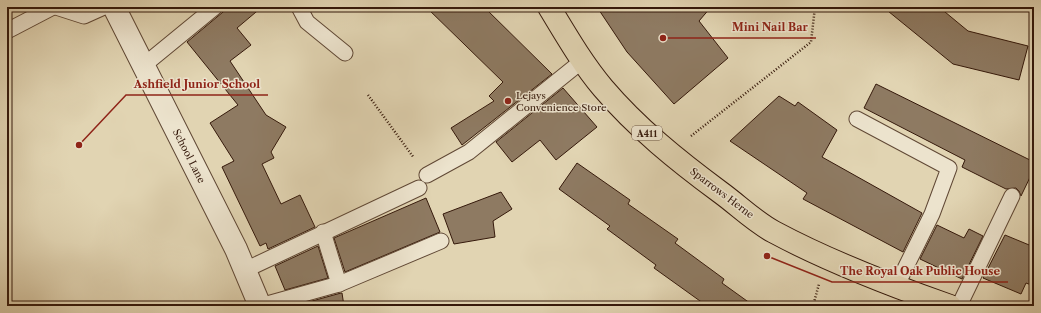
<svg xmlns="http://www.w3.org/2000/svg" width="1041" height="313" viewBox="0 0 1041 313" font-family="'Libre Caslon Text',serif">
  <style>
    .building { fill: #8e7a62; stroke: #35190b }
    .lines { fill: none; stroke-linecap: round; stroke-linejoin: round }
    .service-casing { stroke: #604835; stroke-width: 17 }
    .tertiary-casing { stroke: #604835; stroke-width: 24 }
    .primary-casing { stroke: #35190b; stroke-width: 24 }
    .path { stroke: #35190b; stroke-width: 2.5; stroke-dasharray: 1 2; stroke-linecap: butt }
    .service { stroke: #ece3cd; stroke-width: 15 }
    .tertiary { stroke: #ece3cd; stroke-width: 22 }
    .primary { stroke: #e1d4b2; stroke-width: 22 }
    .poi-dot { fill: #8f2418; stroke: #ece3cd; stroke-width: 1.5 }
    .labels { text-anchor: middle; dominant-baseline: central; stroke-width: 3; stroke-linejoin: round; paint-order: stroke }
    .shield { fill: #ece3cd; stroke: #6c5645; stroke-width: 1 }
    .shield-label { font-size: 9px; font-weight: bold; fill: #35190b }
    .poi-label { font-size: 10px; fill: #35190b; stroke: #ece3cd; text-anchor: start }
    .street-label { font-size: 10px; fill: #35190b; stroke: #ece3cd }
    .leader { fill: none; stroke: #8f2418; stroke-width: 1.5 }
    .callout-dot { fill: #8f2418; stroke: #ece3cd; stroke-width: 1.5 }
    .callout-label { font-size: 11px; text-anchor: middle; font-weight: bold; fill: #8f2418; stroke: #ece3cd; stroke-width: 3; stroke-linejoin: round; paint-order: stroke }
  </style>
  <rect width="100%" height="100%" fill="#e1d4b2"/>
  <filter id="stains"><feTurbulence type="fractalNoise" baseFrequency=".005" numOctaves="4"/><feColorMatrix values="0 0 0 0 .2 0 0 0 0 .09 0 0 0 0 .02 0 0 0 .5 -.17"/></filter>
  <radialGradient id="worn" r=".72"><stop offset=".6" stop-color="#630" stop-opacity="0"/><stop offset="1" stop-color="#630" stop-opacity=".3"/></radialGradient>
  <!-- building -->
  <g class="building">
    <polygon points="229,7 262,7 237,28 251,45 230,61 266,115 286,127 271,152 274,158 262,164 281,204 300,195 315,227 268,249 266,243 260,246 222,167 234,161 210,123 238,105 187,42"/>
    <polygon points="426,7 484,7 552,74 462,145 451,128 494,101 489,96 503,82"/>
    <polygon points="597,7 711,7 699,21 728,58 674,104 627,52"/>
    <polygon points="883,7 939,7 968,31 1028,46 1019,80 953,64"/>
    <polygon points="876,84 1034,162 1034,169 1021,196 1019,191 1016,188 1006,189 962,167 965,160 864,108"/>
    <polygon points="563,88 597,127 556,160 540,140 512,162 496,142"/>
    <polygon points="779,96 795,106 798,102 837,130 822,157 922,213 903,252 803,199 807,193 730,141"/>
    <polygon points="577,163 630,200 628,204 678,239 675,243 724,279 722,283 754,306 707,306 654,268 656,265 607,229 610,226 559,189"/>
    <polygon points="501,192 512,209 493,221 495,237 454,244 443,214"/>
    <polygon points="426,198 440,232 345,272 334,238"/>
    <polygon points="937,225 964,238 969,229 983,236 962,279 920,259"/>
    <polygon points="1005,235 1034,247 1034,286 1026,283 1021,294 983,278"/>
    <polygon points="318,246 328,278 285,290 275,266"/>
    <polygon points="342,293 344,306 294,306 341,293"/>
  </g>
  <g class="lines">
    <!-- service casing -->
    <g class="service-casing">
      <g id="service">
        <polyline points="56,7 84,16 104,7"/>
        <polyline points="299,7 307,22 345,53"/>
        <polyline points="7,31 53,7"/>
        <polyline points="143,66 215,7"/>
        <polyline points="857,119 949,168 932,214 896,287"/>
        <polyline points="427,175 469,152 582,61"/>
        <polyline points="323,232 339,284"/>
        <polyline points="245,270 419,188"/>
        <polyline points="260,306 339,284 441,241"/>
        <polyline points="959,306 1012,196"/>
      </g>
    </g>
    <!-- tertiary casing -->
    <g class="tertiary-casing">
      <polyline id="tertiary" points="114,7 236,249 260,306"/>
    </g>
    <!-- primary casing -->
    <g class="primary-casing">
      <path id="primary" d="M 549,7 C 566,35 582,63 603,88 C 637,128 678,161 720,192 C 738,205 755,222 774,232 C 830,262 890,285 950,306"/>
    </g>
    <!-- path -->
    <g class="path">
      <polyline points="368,95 414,158"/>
      <polyline points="691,136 811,42 815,7"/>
      <polyline points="813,306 819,284"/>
    </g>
    <!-- service -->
    <use href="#service" class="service"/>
    <!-- tertiary -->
    <use href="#tertiary" class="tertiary"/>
    <!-- primary -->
    <use href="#primary" class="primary"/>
  </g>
  <!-- markers -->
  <circle class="poi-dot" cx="508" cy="101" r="4"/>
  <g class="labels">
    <!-- shield labels -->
    <rect class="shield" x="632" y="126" width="30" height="14" rx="3"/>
    <g class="shield-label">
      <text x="647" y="133">A411</text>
    </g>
    <!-- poi labels -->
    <g class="poi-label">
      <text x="516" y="95">Lejays<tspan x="516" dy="12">Convenience Store</tspan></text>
    </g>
    <!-- street labels -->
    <g class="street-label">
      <text transform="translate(189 156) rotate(63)">School Lane</text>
      <text transform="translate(722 193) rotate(37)">Sparrows Herne</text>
    </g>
  </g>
  <!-- callouts -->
  <path class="leader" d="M663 38L724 38H816M79 145L126 95H268M767 256L832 282H1008"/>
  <g class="callout-dot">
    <circle cx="663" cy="38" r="4"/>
    <circle cx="79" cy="145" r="4"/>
    <circle cx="767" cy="256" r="4"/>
  </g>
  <g class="callout-label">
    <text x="770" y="31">Mini Nail Bar</text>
    <text x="197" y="88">Ashfield Junior School</text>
    <text x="920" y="275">The Royal Oak Public House</text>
  </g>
  <!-- margin -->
  <rect width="1041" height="313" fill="none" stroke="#e1d4b2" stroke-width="24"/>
  <rect x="8" y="8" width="1025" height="297" fill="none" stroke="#35190b" stroke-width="2"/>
  <rect x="12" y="12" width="1017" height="289" fill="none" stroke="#35190b"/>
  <rect width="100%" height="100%" filter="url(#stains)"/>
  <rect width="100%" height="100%" fill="url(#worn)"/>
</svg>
